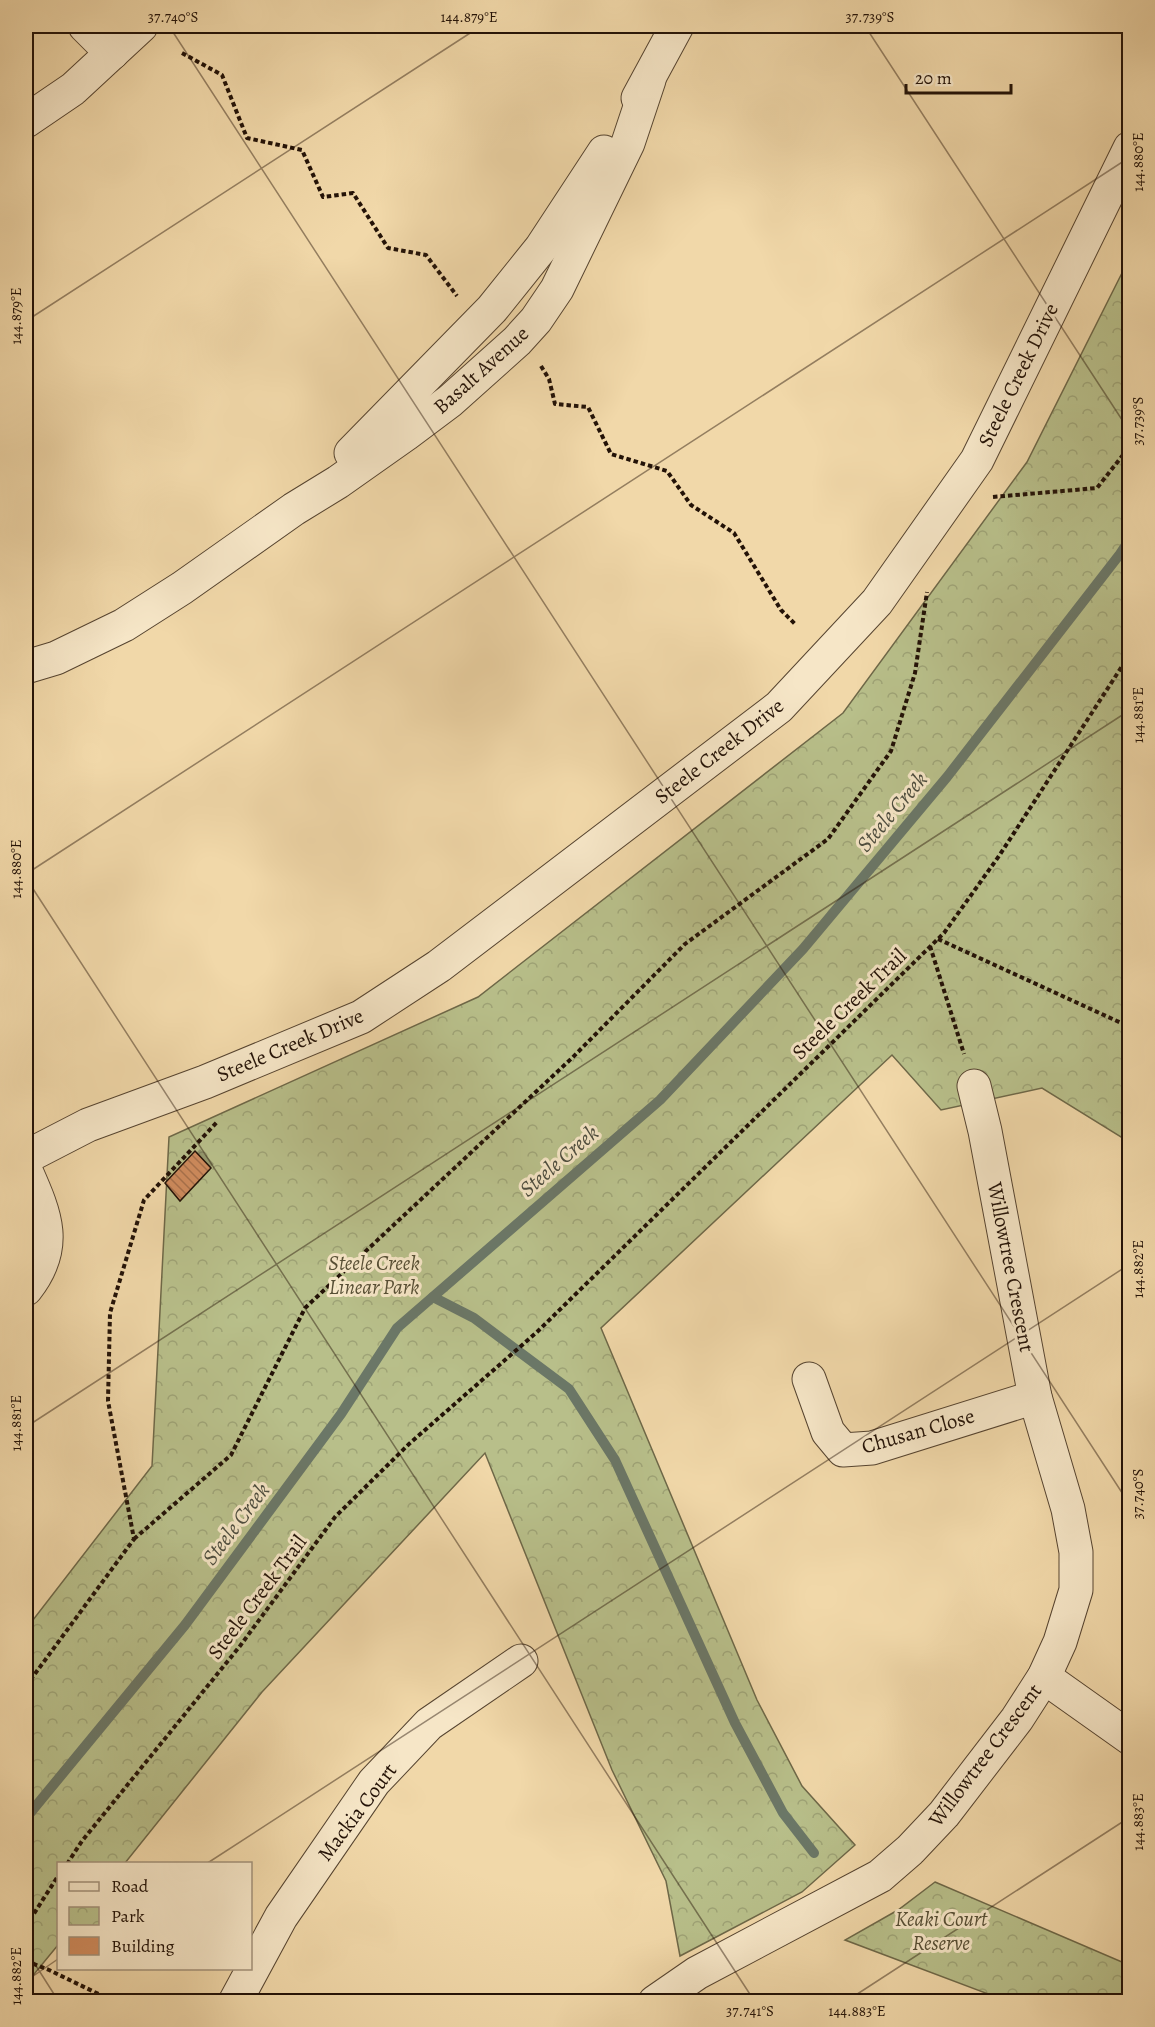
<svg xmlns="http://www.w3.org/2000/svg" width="1155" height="2027" viewBox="0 0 1155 2027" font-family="Alegreya,serif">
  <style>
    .park { fill: url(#park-crowns); stroke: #6e6848; stroke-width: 1.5 }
    .shadow { fill: #0003 }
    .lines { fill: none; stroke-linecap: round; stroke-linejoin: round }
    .stream { stroke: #6b7767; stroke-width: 10 }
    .building { fill: url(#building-back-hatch); stroke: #231207; stroke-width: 1.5 }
    .minor-casing { stroke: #564430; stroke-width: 35 }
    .path { stroke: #231207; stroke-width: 4; stroke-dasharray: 4.5 3; stroke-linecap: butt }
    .minor { stroke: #f6e6c7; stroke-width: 33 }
    .ticks { fill: none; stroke: #231207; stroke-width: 1.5; stroke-opacity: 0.45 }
    .labels { text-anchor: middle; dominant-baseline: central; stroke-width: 6; stroke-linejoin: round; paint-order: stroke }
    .street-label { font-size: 21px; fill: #231207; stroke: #f6e6c7 }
    .park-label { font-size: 21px; font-style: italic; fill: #574f35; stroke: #f6e6c7 }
    .water-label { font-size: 22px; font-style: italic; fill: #4d4d3f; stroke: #f6e6c7 }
    .neatline { fill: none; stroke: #231207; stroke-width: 2 }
    .ticks-label { font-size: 15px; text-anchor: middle; fill: #231207 }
  </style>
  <defs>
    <pattern id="park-crowns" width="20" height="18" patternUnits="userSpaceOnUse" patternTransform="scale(1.5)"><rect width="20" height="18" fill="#b8bf8a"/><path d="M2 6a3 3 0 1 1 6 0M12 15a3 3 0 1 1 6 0" fill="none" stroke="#9ea376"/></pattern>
    <pattern id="building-back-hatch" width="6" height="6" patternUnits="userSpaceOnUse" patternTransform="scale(1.5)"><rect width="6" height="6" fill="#cf8b5d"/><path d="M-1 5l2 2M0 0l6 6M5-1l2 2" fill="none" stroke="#a8704b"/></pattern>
  </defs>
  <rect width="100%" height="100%" fill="#f1d8a9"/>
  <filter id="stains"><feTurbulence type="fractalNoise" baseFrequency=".00333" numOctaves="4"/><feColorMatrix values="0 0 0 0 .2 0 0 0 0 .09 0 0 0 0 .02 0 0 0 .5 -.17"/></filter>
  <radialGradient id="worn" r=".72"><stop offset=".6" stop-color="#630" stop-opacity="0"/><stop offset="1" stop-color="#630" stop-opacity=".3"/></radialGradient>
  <!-- park -->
  <g class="park">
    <polygon points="1129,259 1129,1142 1042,1088 941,1110 892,1055 601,1328 757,1700 802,1786 855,1845 802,1892 680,1956 666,1881 612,1770 485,1453 262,1692 125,1863 58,1864 58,1945 26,1984 26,1629 152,1466 169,1137 478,997 843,713 1027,462"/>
    <polygon points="935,1882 1129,1965 1129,2001 997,2001 999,1998 845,1940 898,1910"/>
  </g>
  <!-- shadow -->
  <polygon class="shadow" points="200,1149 214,1164 180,1199 167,1183"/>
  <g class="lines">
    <!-- stream -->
    <g class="stream">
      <polyline points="433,1297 474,1318 569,1389 615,1460 735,1723 783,1813 814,1853"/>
      <polyline points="26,1818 185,1625 341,1414 397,1328 660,1100 803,949 947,777 1120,554 1130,539"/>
    </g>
  </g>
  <!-- building -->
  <polygon class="building" points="195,1151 211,1168 180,1201 165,1183"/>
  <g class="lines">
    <!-- minor casing -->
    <g class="minor-casing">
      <g id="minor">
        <polyline points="85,26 112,53"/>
        <polyline points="638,98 677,26"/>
        <polyline points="26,121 73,89 141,26"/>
        <polyline points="351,453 492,309 541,248 604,152"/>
        <polyline points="26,667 56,658 124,625 182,588 294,509 338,482 406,434 450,401 517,341 536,320 557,289 628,143 649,80"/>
        <polyline points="26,1157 88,1125 205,1082 361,1017 439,966 779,707 877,602 977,460 1130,148"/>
        <path d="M 26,1171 C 46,1216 59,1247 26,1289"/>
        <polyline points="809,1379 828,1432 843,1450 872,1448 1035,1397"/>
        <polyline points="1044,1677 1130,1738"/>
        <polyline points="235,2002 281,1917 374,1782 429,1724 521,1661"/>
        <polyline points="655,2002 697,1973 880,1876 910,1850 944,1814 1017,1719 1044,1677 1060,1642 1076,1590 1076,1552 1068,1509 1035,1397 985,1131 974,1086"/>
      </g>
    </g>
    <!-- path -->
    <g class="path">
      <polyline points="182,53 222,75 247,138 302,150 323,197 353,193 388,248 426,255 457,296"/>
      <polyline points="541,366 549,379 555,404 588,407 611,454 667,471 691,505 734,533 781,610 796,625"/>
      <polyline points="993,497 1097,488 1130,446"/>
      <polyline points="938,939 1130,1027"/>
      <polyline points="930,946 964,1054"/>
      <polyline points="134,1539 231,1455 305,1308 572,1058 685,944 828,839 891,751 915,673 927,592"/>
      <polyline points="26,1686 134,1539 108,1401 110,1313 144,1200 218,1121"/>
      <polyline points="67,1864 82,1841 240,1646 335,1517 409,1444 537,1332 944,933 999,856 1130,654"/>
      <polyline points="26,1926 58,1876"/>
      <polyline points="26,1961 49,1970 115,2002"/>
    </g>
    <!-- minor -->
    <use href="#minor" class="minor"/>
  </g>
  <!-- ticks -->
  <path class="ticks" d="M 169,26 L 1130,1505M 865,26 L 1130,432M 26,321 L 481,26M 26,874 L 1130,157M 26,878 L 755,2002M 26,1427 L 1130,710M 206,1864 L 1130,1264M 26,1950 L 59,2002M 26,1981 L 58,1959M 845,2002 L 1130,1817"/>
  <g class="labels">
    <!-- street labels -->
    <g class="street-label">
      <text transform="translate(481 370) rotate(-42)">Basalt Avenue</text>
      <text transform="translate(1018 375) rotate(-64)">Steele Creek Drive</text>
      <text transform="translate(719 751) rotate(-38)">Steele Creek Drive</text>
      <text transform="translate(849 1004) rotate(-44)">Steele Creek Trail</text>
      <text transform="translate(290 1045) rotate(-23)">Steele Creek Drive</text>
      <text transform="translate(1011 1267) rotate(79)">Willowtree Crescent</text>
      <text transform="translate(918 1431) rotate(-16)">Chusan Close</text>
      <text transform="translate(257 1597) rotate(-53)">Steele Creek Trail</text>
      <text transform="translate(985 1755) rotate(-53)">Willowtree Crescent</text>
      <text transform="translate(357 1812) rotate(-53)">Mackia Court</text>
    </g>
    <!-- park labels -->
    <g class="park-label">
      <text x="374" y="1263">Steele Creek<tspan x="374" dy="24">Linear Park</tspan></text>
      <text x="941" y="1919">Keaki Court<tspan x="941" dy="24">Reserve</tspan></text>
    </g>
    <!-- water labels -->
    <g class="water-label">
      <text transform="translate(892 812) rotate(-50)">Steele Creek</text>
      <text transform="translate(559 1161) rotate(-41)">Steele Creek</text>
      <text transform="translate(236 1524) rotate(-53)">Steele Creek</text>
    </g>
  </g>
  <!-- margin -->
  <rect width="1155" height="2027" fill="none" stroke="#f1d8a9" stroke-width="66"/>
  <!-- legend -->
  <rect x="57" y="1862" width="195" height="108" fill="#f6e6c7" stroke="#a2917a" stroke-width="1.5"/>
  <rect x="69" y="1882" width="30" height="9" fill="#f6e6c7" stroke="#a2917a" stroke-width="1.5"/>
  <text x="111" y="1892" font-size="18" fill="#231207">Road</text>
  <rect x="69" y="1907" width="30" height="18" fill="url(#park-crowns)" stroke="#a2917a" stroke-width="1.5"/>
  <text x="111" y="1922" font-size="18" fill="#231207">Park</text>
  <rect x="69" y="1937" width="30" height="18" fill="#cf8b5d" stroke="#a2917a" stroke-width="1.5"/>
  <text x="111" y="1952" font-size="18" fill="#231207">Building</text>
  <!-- scale -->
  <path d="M906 84v9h105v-9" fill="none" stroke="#231207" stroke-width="3"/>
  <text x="915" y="84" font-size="18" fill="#231207" stroke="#f6e6c7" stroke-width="4.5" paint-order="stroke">20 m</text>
  <rect x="33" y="33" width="1089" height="1961" class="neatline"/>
  <g class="ticks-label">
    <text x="173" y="22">37.740°S</text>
    <text x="469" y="22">144.879°E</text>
    <text x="870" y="22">37.739°S</text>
    <text transform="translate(1138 162) rotate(-90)" y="5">144.880°E</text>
    <text transform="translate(16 316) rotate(-90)" y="5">144.879°E</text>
    <text transform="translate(1138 421) rotate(-90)" y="5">37.739°S</text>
    <text transform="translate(1138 715) rotate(-90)" y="5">144.881°E</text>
    <text transform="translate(16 869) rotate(-90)" y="5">144.880°E</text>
    <text transform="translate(1138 1269) rotate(-90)" y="5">144.882°E</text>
    <text transform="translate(16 1423) rotate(-90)" y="5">144.881°E</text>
    <text transform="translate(1138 1494) rotate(-90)" y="5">37.740°S</text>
    <text transform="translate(1138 1822) rotate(-90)" y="5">144.883°E</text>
    <text transform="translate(16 1976) rotate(-90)" y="5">144.882°E</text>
    <text x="750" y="2016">37.741°S</text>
    <text x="857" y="2016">144.883°E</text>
  </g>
  <rect width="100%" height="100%" filter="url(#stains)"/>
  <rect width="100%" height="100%" fill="url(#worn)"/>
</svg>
